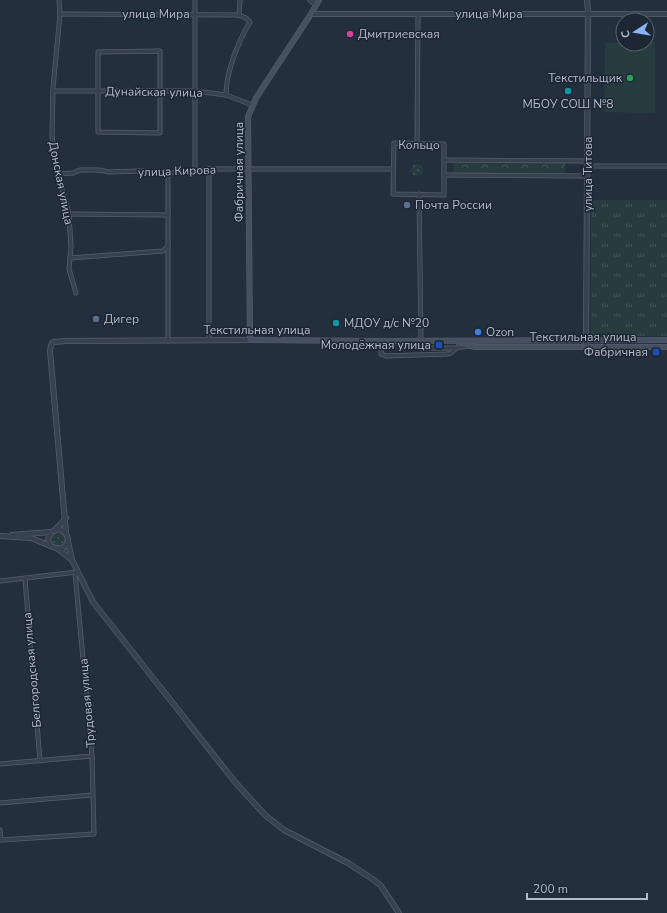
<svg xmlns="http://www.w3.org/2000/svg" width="667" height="913" viewBox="0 0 667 913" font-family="'Nunito Sans',sans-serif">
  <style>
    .grass { fill: url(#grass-dots) }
    .forest { fill: url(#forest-crowns) }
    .park { fill: url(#park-tufts) }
    .pitch { fill: #263c3f }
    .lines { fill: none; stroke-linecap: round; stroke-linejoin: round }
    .minor-casing { stroke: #565f6c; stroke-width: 5 }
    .tertiary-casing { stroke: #565f6c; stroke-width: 6 }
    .secondary-casing { stroke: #565f6c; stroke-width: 6 }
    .minor { stroke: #38414e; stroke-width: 3.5 }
    .tertiary { stroke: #38414e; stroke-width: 4.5 }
    .secondary { stroke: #465061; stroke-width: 5 }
    .hotel-dot { fill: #d1479c; stroke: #1d2633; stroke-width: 1.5 }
    .leisure-dot { fill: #2e9e5b; stroke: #1d2633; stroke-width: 1.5 }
    .culture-dot { fill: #0f9aa8; stroke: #1d2633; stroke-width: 1.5 }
    .service-dot { fill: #5c6f8a; stroke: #1d2633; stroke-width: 1.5 }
    .shop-dot { fill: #3f7fe0; stroke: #1d2633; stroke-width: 1.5 }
    .transit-dot { fill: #1a4fb4; stroke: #1d2633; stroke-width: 1.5 }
    .labels { text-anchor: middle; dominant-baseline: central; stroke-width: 3; stroke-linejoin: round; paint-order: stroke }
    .street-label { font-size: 12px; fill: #b4bcc9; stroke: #1d2633 }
    .poi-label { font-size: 12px; fill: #b4bcc9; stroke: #1d2633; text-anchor: start }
  </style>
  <defs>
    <pattern id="grass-dots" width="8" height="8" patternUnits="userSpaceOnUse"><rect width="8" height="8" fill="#263c3f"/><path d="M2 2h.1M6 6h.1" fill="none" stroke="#435659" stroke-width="1.8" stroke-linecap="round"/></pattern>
    <pattern id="forest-crowns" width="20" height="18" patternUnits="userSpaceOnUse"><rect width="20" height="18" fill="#263c3f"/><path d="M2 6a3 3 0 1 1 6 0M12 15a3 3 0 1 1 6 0" fill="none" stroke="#435659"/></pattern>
    <pattern id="park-tufts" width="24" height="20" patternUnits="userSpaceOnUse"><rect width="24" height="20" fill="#263c3f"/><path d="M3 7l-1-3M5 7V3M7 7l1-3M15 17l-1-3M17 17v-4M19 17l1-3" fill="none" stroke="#435659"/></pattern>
  </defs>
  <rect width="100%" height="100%" fill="#242f3e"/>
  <!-- grass -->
  <g class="grass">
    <circle cx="417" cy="170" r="6"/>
    <circle cx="58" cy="539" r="7"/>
  </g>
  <!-- forest -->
  <polygon class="forest" points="453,162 565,163 565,173 453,173"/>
  <!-- park -->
  <rect class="park" x="591" y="200" width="76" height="136"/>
  <!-- pitch -->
  <polygon class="pitch" points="623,42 623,44 647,44 647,42 655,42 655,113 604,112 605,43"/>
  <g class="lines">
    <!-- minor casing -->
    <g class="minor-casing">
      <g id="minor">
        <polyline points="59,0 60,14 53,88 52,136 58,174 69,214 71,247 69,269 76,293"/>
        <polyline points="195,0 195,170"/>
        <polyline points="310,0 316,6"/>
        <path d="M 60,14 L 239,15 L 246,18 L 250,22 C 238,42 226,72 226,95"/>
        <polyline points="239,15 240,0"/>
        <polygon points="160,51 160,133 98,132 98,52"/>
        <polyline points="53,91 195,91 226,95 252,105"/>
        <polygon points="394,143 444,144 444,195 393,194"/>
        <polyline points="417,144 418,15"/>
        <polyline points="444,160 588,161"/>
        <polyline points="588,166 667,166"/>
        <polyline points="168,173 168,341"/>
        <polyline points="58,174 73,173 80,170 99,170 109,172 141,171 168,173 209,169 393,169"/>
        <polyline points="444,175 588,176"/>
        <polyline points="419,194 421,341"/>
        <polyline points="69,214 168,215"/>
        <polyline points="70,258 163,251 168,246"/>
        <polyline points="209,340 209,169"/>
        <polyline points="381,341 381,354 386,356 447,354 451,353 461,344"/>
        <polyline points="421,348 456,348 469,346"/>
        <polyline points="25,579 40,761"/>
        <polyline points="0,581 77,572"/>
        <polyline points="0,764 92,756"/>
        <polyline points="0,803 92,795"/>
        <polyline points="0,830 1,840 94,834 92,756 75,573"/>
      </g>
    </g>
    <!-- tertiary casing -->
    <g class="tertiary-casing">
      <g id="tertiary">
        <polyline points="311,14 667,14"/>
        <polyline points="586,347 588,10 587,0"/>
        <polyline points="55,530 66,518"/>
        <polyline points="66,533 50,351 51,345 53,342 66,341 250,340"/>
        <polyline points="12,535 51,532"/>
        <polyline points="1,536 31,538 58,549 63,548 66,545 68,539 66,533 59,529 51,532 48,539 50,545"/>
        <polyline points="68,542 72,560 93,602 235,782 265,815 284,830 348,863 374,880 381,886 399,913"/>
        <polyline points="58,549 72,560"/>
      </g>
    </g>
    <!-- secondary casing -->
    <g class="secondary-casing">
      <g id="secondary">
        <polyline points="319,0 311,14 256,98 248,117 250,340 381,341 667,340"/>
        <polyline points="459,343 475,347 667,347"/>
      </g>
    </g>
    <!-- minor -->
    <use href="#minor" class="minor"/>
    <!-- tertiary -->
    <use href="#tertiary" class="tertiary"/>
    <!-- secondary -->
    <use href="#secondary" class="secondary"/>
  </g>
  <!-- markers -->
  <circle class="hotel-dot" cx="350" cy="34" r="4"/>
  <circle class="leisure-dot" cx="630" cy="78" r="4"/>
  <g class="culture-dot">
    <circle cx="568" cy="91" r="4"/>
    <circle cx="336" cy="323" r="4"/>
  </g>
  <g class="service-dot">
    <circle cx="407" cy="205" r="4"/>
    <circle cx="96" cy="319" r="4"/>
  </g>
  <circle class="shop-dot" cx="478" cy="332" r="4"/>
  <g class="transit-dot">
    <rect x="435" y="341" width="8" height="8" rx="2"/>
    <rect x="652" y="348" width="8" height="8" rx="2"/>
  </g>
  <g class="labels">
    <!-- street labels -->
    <g class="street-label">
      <text x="156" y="14">улица Мира</text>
      <text x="489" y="14">улица Мира</text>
      <text transform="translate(154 92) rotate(1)">Дунайская улица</text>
      <text x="419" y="145">Кольцо</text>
      <text transform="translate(177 171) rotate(-2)">улица Кирова</text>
      <text transform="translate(239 172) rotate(-90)">Фабричная улица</text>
      <text transform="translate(588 174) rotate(-90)">улица Титова</text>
      <text transform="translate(61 183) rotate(79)">Донская улица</text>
      <text x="257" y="330">Текстильная улица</text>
      <text x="583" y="337">Текстильная улица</text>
      <text transform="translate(32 670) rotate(-95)">Белгородская улица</text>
      <text transform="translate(87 703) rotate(-95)">Трудовая улица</text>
    </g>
    <!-- poi labels -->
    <g class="poi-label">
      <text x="358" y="34">Дмитриевская</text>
      <text x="622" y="78" text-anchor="end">Текстильщик</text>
      <text x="568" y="104" text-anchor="middle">МБОУ СОШ №8</text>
      <text x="415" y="205">Почта России</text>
      <text x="104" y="319">Дигер</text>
      <text x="344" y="323">МДОУ д/с №20</text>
      <text x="486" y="332">Ozon</text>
      <text x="431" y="345" text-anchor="end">Молодёжная улица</text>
      <text x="648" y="352" text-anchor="end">Фабричная</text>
    </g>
  </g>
  <!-- north arrow -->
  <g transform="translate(635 32) rotate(258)"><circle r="19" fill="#1d2633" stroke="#59626f"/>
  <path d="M0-3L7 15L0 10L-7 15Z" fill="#8ab4f8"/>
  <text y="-6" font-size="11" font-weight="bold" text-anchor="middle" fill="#b4bcc9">С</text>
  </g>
  <!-- scale -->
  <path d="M527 893v6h120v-6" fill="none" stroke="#b4bcc9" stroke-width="2"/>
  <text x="533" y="893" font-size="12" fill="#b4bcc9" stroke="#1d2633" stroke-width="3" paint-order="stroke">200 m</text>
</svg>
